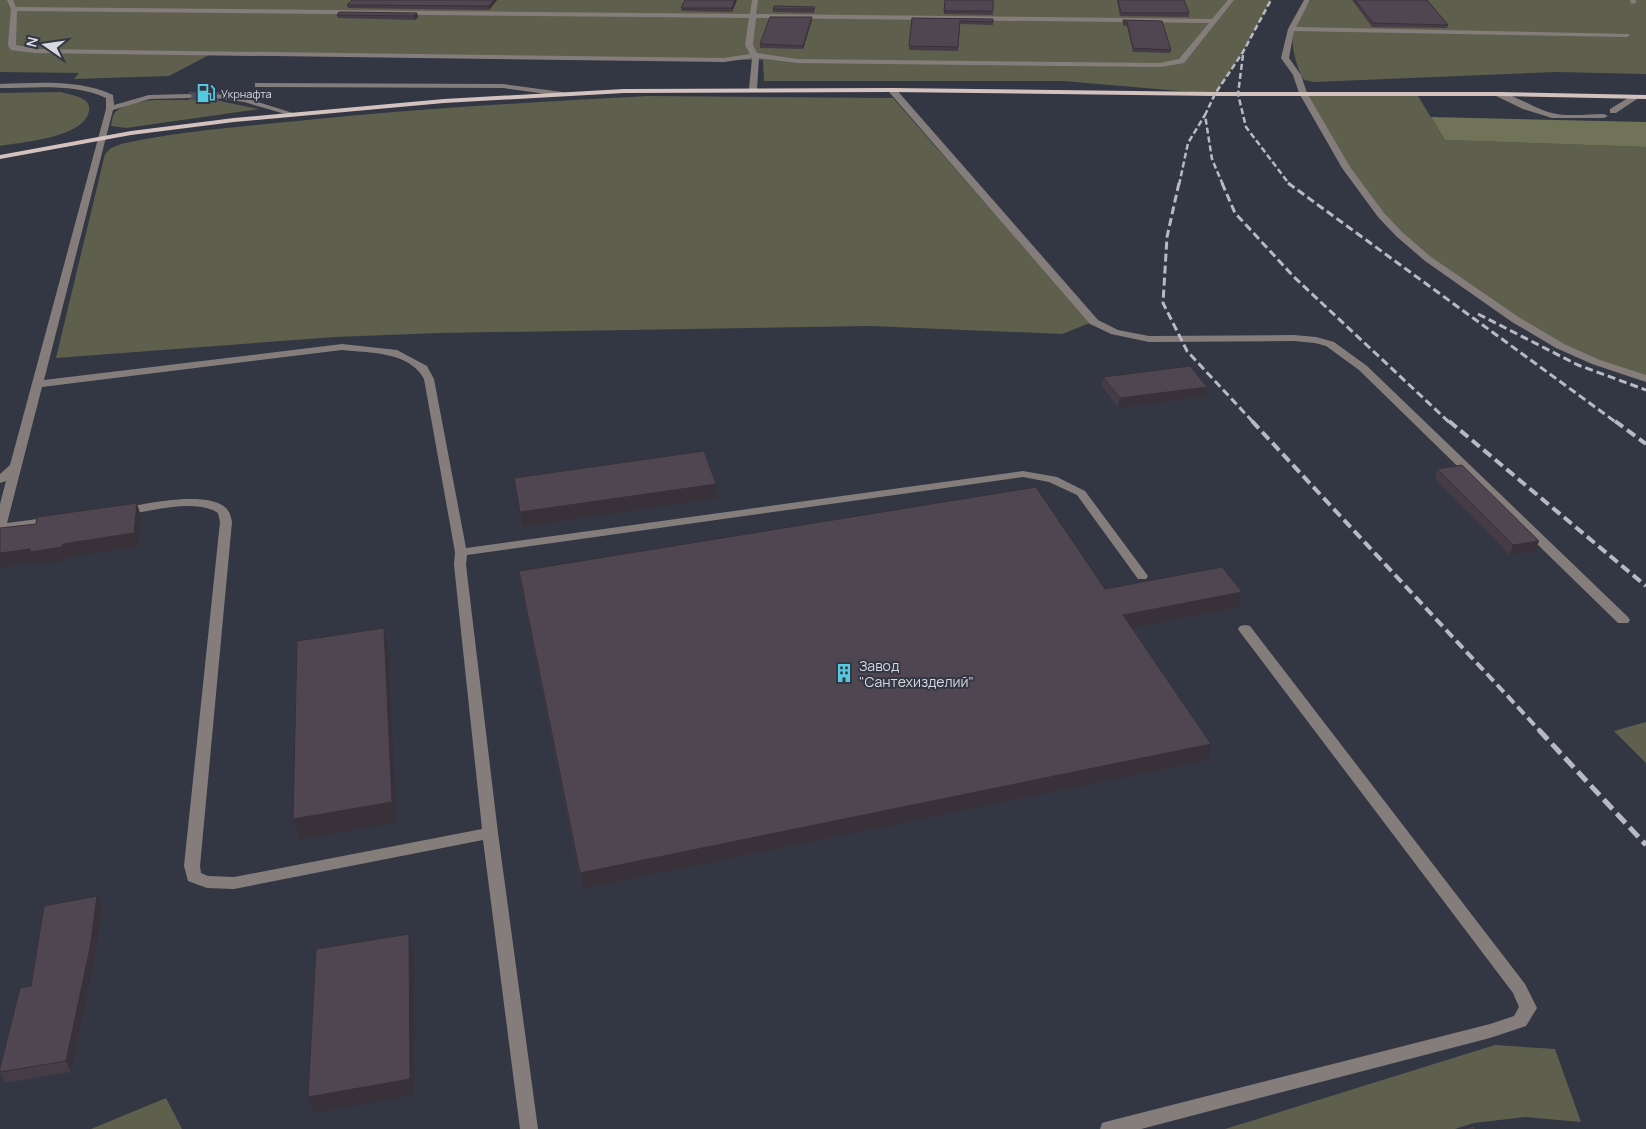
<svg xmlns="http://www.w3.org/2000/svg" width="1646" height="1129" viewBox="0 0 1646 1129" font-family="Manrope,sans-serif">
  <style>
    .green { fill: #5e604d }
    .forest { fill: #707357 }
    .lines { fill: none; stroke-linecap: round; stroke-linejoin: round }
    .minor-tunnel { stroke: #4c4f5b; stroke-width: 8; stroke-dasharray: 8 4; stroke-linecap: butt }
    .minor { fill: #857d7b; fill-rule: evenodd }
    .major { fill: #d3c2be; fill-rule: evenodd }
    .rail-far3 { stroke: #b8bac3; stroke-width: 2.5; stroke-dasharray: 6 3; stroke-linecap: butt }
    .rail-far2 { stroke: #b8bac3; stroke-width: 3; stroke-dasharray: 8 4; stroke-linecap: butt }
    .rail-far1 { stroke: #b8bac3; stroke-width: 4; stroke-dasharray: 10 5; stroke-linecap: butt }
    .rail { stroke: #b8bac3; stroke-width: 5; stroke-dasharray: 13 6; stroke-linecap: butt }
    .wall { fill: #453c47 }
    .shaded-wall { fill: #383139 }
    .building { fill: #504652; stroke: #383139 }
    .labels { text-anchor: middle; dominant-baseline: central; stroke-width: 4; stroke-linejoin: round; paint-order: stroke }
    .far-poi-label { font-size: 11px; fill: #d8dae2; stroke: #333643; text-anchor: start }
    .poi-label { font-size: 14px; fill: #d8dae2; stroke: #333643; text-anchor: start }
  </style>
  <rect width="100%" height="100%" fill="#333643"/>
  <!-- green -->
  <g class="green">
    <polygon points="0,0 1271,0 1243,52 1215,94 1063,81 764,81 763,60 209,55 169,76 74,79 79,73 0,72"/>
    <path d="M 1311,0 L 1646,0 L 1646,74 L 1556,72 L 1314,82 L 1304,80 C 1297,70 1291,46 1293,35 C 1294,22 1304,10 1311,0 Z"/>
    <path d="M 60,92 C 71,95 92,97 89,111 C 84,138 22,142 0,146 L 0,93 Z"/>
    <polygon points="1303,93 1416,93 1445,140 1646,147 1646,375 1630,374 1560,346 1428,259 1364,194"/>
    <path d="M 648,96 L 893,98 L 1090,323 L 1062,334 L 870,326 L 439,333 L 335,337 L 56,358 L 105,154 L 111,148 L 121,144 C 179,131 238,127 297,121 C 414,109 531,102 648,96 Z"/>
    <path d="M 156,100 L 215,100 L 259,109 L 126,128 L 111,126 C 112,123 112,117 114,114 C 119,105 147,100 156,100 Z"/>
    <polygon points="1646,722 1646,763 1614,731"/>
    <polygon points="1495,1045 1555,1049 1581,1122 1525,1117 1474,1123 1455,1129 1225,1129"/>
    <polygon points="166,1098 182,1129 91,1129"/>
  </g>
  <!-- forest -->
  <polygon class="forest" points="1431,117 1646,122 1646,147 1445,140"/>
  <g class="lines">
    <!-- minor-tunnel -->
    <polyline class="minor-tunnel" points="189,96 219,96"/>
    <!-- minor -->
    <g class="minor">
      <path d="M 7,0 L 13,0 L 16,7 L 750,14 L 752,0 L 758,0 L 756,14 L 1212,19 L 1228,0 L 1234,0 L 1184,63 L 1160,67 L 797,63 L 759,58 L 757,89 L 753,91 L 749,89 L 752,58 L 724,62 L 35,53 L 11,50 L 8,45 L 11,9 ZM 17,11 L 749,18 L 745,45 L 750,54 L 724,58 L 35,49 L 16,45 ZM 756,18 L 1209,23 L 1179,59 L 1160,63 L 797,59 L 757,53 L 753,45 Z"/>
      <polygon points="1304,0 1310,0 1296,27 1629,34 1629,36 1627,37 1294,31 1289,58 1301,75 1307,93 1350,167 1384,213 1402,232 1431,257 1520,318 1564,344 1600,360 1646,375 1646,382 1592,364 1556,348 1512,322 1425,261 1396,236 1378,217 1342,168 1299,93 1293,75 1281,58 1288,29"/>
      <polygon points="1630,0 1636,0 1636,3 1631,4"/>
      <polygon points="255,83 503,84 562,92 566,94 562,96 503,88 258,87 255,87"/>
      <path d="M 0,84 C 36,83 79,79 113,95 L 114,105 L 149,95 L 189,94 L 193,96 L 189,98 L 150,99 L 113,110 L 44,380 L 342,344 L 397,350 L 427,366 L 434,379 L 466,548 L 1023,471 L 1057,477 L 1085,491 L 1148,576 L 1146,579 L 1138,579 L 1077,495 L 1049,482 L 1023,477 L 467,555 L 466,565 L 498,833 L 538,1129 L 520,1129 L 483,840 L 234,889 L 207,888 L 188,881 L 184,866 L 220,522 L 218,513 C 197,498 148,511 123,516 L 117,512 L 119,509 C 143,504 207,490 226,508 C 230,512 231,517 232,522 L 200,866 L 201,873 L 208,876 L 234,877 L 482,829 L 454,565 L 455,552 L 424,379 C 409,351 369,353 342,350 L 42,387 L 7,523 L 53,517 L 59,521 L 53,525 L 0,531 L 0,504 L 6,481 L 0,483 L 0,474 L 10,465 L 106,109 L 106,98 C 75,83 34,88 0,88 Z"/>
      <polygon points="889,88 895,88 1098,320 1118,330 1149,336 1294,335 1316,337 1334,342 1367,366 1628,617 1630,620 1628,623 1618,623 1359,370 1326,346 1315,343 1294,341 1149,342 1111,334 1090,324 889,92"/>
      <path d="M 1496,92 C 1508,91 1537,110 1552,113 C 1568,117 1588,114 1604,114 L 1608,116 L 1604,118 L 1552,118 L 1523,109 L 1496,96 Z"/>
      <polygon points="216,94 245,98 296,114 292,116 244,102 216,98"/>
      <polygon points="1633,95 1640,97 1616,113 1610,113 1610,109"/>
      <polygon points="1245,625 1250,626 1525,984 1537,1008 1526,1026 1490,1038 1141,1129 1100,1129 1102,1123 1109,1121 1490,1024 1514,1016 1519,1007 1513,993 1240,632 1238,629 1240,626"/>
    </g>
    <!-- major -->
    <polygon class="major" points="892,88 1215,92 1499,92 1646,95 1646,99 1499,96 1215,96 892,92 624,93 444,103 234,122 131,135 0,159 0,155 131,131 234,118 444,99 624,89"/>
    <!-- rail-far3 -->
    <g class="rail-far3">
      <polyline points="1243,55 1238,94 1246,127 1290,185"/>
      <polyline points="1179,185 1188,143 1205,115"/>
      <polyline points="1223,185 1212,159 1205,115 1215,94 1243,52 1271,0"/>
    </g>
    <!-- rail-far2 -->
    <g class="rail-far2">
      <polyline points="1179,183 1167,237 1163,303 1187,351 1254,423"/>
      <polyline points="1222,183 1235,213 1294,277 1450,423"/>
      <polyline points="1288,183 1617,423"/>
      <polyline points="1478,314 1578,365 1646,390"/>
    </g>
    <!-- rail-far1 -->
    <g class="rail-far1">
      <polyline points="1252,421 1540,731"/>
      <polyline points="1449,421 1646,586"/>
      <polyline points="1615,421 1646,444"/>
    </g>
    <!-- rail -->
    <polyline class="rail" points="1539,730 1646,845"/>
  </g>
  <!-- wall -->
  <g class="wall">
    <polygon points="497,0 489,10 348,8 347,5"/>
    <polygon points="685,0 737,0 732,12 682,11 681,8"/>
    <polygon points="945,0 993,0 993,15 944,14"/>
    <polygon points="1117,0 1184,0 1189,13 1189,17 1120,16"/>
    <polygon points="1352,0 1427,0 1448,25 1447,28 1372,27"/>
    <polygon points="815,7 814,13 773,12 773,9"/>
    <polygon points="417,13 418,17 415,20 338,18 337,15"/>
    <polygon points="912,18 993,19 993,25 960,24 958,51 909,50"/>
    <polygon points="812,20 803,49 760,48 760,44"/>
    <polygon points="1123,20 1162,21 1171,50 1170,53 1133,52 1127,26 1123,26"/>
    <polygon points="1103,377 1206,396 1118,408 1102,386"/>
    <polygon points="1437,469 1535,551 1510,555 1435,479"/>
    <polygon points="514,478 716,484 717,498 522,527"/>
    <polygon points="519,571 1105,589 1242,592 1239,607 1132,628 1208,760 582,889 521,586"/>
    <polygon points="102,907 95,959 71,1072 5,1083 0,1073 0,1068 31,986"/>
  </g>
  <!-- shaded-wall -->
  <g class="shaded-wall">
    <polygon points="494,0 497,0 489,10 489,6"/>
    <polygon points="735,0 737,0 732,12 732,8"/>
    <polygon points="417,13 418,17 415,20 414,16"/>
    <polygon points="812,17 812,20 803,49 803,46"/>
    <polygon points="1207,387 1206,396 1118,408 1120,398"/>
    <polygon points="716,484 717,498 522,527 520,512"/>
    <polygon points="137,503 141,516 138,547 68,557 67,560 35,565 34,562 0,568 0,553 63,544"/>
    <polygon points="1539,541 1535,551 1510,555 1513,545"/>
    <polygon points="1242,592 1239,607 1121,630 1123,615"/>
    <polygon points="384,628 388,648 397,822 299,840 293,819"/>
    <polygon points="1211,744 1208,760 582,889 580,873"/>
    <polygon points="97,896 102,907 95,959 71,1072 66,1061"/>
    <polygon points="409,934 413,950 414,1095 313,1113 308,1097"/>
  </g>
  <!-- building -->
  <g class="building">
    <polygon points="352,0 494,0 489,6 347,5"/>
    <polygon points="685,0 735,0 732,8 681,8"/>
    <polygon points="945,0 993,0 993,11 944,11"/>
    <polygon points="1118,0 1184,0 1189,13 1121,13"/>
    <polygon points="1355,0 1427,0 1448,25 1373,23"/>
    <polygon points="774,6 815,7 814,9 773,9"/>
    <polygon points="339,12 417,13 414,16 337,15"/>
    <polygon points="770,17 812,17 803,46 760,44"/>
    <polygon points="912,18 993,19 993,22 960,21 958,47 909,46"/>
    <polygon points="1123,20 1162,21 1171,50 1133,48 1127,22 1123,22"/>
    <polygon points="1190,366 1207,387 1120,398 1103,377"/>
    <polygon points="704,451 716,484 520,512 514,478"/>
    <polygon points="1462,465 1539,541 1513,545 1437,469"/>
    <polygon points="1036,487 1105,589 1222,567 1242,592 1123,615 1211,744 580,873 519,571"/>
    <polygon points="137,503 134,533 63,544 62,547 30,552 30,549 0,553 0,528 36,524 37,517"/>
    <polygon points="384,628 392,802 293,819 297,641"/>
    <polygon points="97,896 90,948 66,1061 0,1072 0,1068 20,988 31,986 44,906"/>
    <polygon points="409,934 410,1079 308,1097 316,949"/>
    <polygon points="1474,1126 1476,1129 1463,1129"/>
  </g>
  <!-- icons -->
  <defs>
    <g id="fuel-bare" transform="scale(1.5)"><path d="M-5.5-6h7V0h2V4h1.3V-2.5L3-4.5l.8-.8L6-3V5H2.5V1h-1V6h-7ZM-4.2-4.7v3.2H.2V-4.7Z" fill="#56c9e1" stroke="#333643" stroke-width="2.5" paint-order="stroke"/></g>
    <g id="building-bare" transform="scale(1.5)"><path d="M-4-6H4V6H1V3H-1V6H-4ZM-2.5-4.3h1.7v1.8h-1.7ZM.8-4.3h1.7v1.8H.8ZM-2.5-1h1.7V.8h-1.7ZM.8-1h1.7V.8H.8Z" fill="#56c9e1" stroke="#333643" stroke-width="2.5" paint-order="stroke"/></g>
  </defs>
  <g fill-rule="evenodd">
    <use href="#fuel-bare" x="206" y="93"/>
    <use href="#building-bare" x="844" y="673"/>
  </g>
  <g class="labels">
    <!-- far-poi labels -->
    <g class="far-poi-label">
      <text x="221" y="93">Укрнафта</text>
    </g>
    <!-- poi labels -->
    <g class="poi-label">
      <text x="859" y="665">Завод<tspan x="859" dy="16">"Сантехизделий"</tspan></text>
    </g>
  </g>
  <!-- north arrow -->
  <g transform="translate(45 45) rotate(283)" stroke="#333643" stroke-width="4" paint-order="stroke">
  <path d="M0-4L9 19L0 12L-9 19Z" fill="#d8dae2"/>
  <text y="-8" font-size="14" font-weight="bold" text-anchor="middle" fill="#d8dae2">N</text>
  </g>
</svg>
